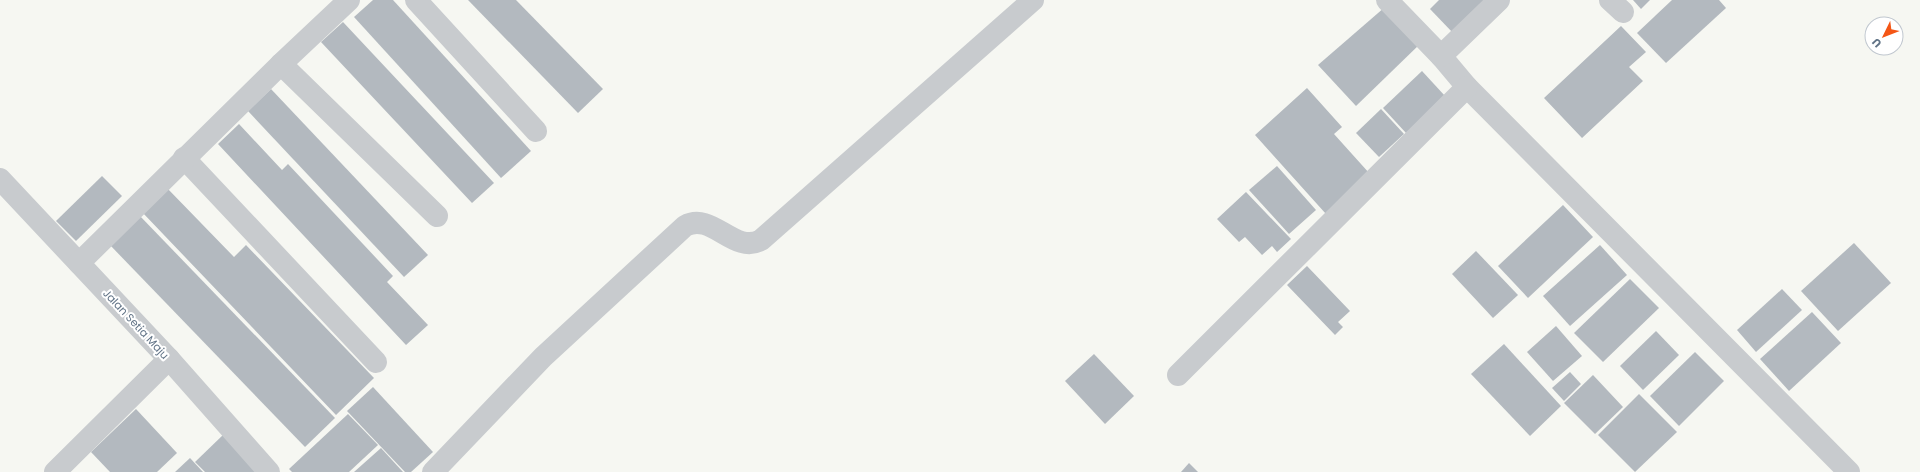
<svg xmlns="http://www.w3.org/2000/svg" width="1920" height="472" viewBox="0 0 1920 472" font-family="Poppins,sans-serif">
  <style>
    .building { fill: #b3b9bf }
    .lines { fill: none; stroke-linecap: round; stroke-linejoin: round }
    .minor { stroke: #c8cbce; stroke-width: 22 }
    .labels { text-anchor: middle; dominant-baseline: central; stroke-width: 4; stroke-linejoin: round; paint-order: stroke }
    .street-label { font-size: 11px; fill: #627487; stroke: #fff }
  </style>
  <rect width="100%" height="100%" fill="#f6f7f2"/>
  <!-- building -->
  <g class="building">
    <polygon points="373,0 393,0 531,151 501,178 354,17"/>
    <polygon points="468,0 516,0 603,89 578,113"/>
    <polygon points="1439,0 1492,0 1454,34 1430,9"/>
    <polygon points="1633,0 1650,0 1641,9"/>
    <polygon points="1672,0 1719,0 1726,8 1666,63 1637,33"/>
    <polygon points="1385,7 1421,43 1356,106 1318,65"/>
    <polygon points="343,22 494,183 472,203 321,42"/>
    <polygon points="1621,26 1646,52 1629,67 1643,81 1582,138 1544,98"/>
    <polygon points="1422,71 1445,96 1406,133 1383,108"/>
    <polygon points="1307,88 1342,127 1334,134 1370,174 1326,214 1255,135"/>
    <polygon points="271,89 428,255 404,277 248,111"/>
    <polygon points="1381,109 1404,134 1379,157 1356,133"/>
    <polygon points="239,124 282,170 288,164 393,276 387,282 428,325 406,345 218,144"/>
    <polygon points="1277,166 1316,210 1289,234 1249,190"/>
    <polygon points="102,176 122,196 76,241 56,221"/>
    <polygon points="167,188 234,257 246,245 374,378 336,415 142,212"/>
    <polygon points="1246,192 1291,239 1277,252 1272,246 1262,255 1245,237 1239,242 1217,219"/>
    <polygon points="1563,205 1593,237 1528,298 1498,266"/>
    <polygon points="139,215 335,418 305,447 109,244"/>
    <polygon points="1854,243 1891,283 1838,331 1801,291"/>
    <polygon points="1600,245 1627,275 1570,326 1543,296"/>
    <polygon points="1476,251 1518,295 1493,318 1452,274"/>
    <polygon points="1307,266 1350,311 1338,322 1343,327 1335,335 1287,285"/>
    <polygon points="1630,279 1659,308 1603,362 1574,333"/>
    <polygon points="1782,289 1802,310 1756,352 1737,330"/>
    <polygon points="1812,312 1841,343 1789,391 1760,359"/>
    <polygon points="1556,326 1582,356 1553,381 1527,352"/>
    <polygon points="1656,331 1679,355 1643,390 1620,366"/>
    <polygon points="1504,344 1561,406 1530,436 1471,374"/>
    <polygon points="1695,352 1724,381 1679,426 1650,396"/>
    <polygon points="1094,354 1134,396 1105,424 1065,381"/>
    <polygon points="1570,372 1581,384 1564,401 1552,388"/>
    <polygon points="1593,375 1623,407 1595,434 1564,403"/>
    <polygon points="373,387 433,452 411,472 405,472 347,411"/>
    <polygon points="1639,394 1677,432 1635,472 1598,435"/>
    <polygon points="136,409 177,453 157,472 110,472 91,452"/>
    <polygon points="348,414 378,445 349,472 292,472 289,469"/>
    <polygon points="224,434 258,472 205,472 195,462"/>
    <polygon points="381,448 403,472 354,472"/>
    <polygon points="190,458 203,472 175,472"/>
    <polygon points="1189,463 1198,472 1181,472"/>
  </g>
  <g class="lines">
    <!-- minor -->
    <g class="minor">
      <polyline points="416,0 536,131"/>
      <polyline points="1387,0 1441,56 1467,87 1849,472"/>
      <polyline points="1610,0 1623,12"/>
      <polyline points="1441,56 1499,0"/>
      <polyline points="281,64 437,216"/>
      <polyline points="184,158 376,362"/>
      <polyline points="0,179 169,359 269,472"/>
      <polyline points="79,263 281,64 349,0"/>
      <polyline points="1178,375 1467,87"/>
      <polyline points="55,472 169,359"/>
      <path d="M 433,472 L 543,357 L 685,226 C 712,211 734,255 761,240 L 1033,0"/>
    </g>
  </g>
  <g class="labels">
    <!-- street labels -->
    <g class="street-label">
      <text transform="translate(136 324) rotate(47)">Jalan Setia Maju</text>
    </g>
  </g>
  <!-- north arrow -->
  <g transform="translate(1884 36) rotate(227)"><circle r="19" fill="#ffffff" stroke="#c0c7cf"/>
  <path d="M0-3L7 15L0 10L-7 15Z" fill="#f45615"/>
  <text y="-6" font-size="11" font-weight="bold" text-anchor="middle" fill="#627487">U</text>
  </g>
</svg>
